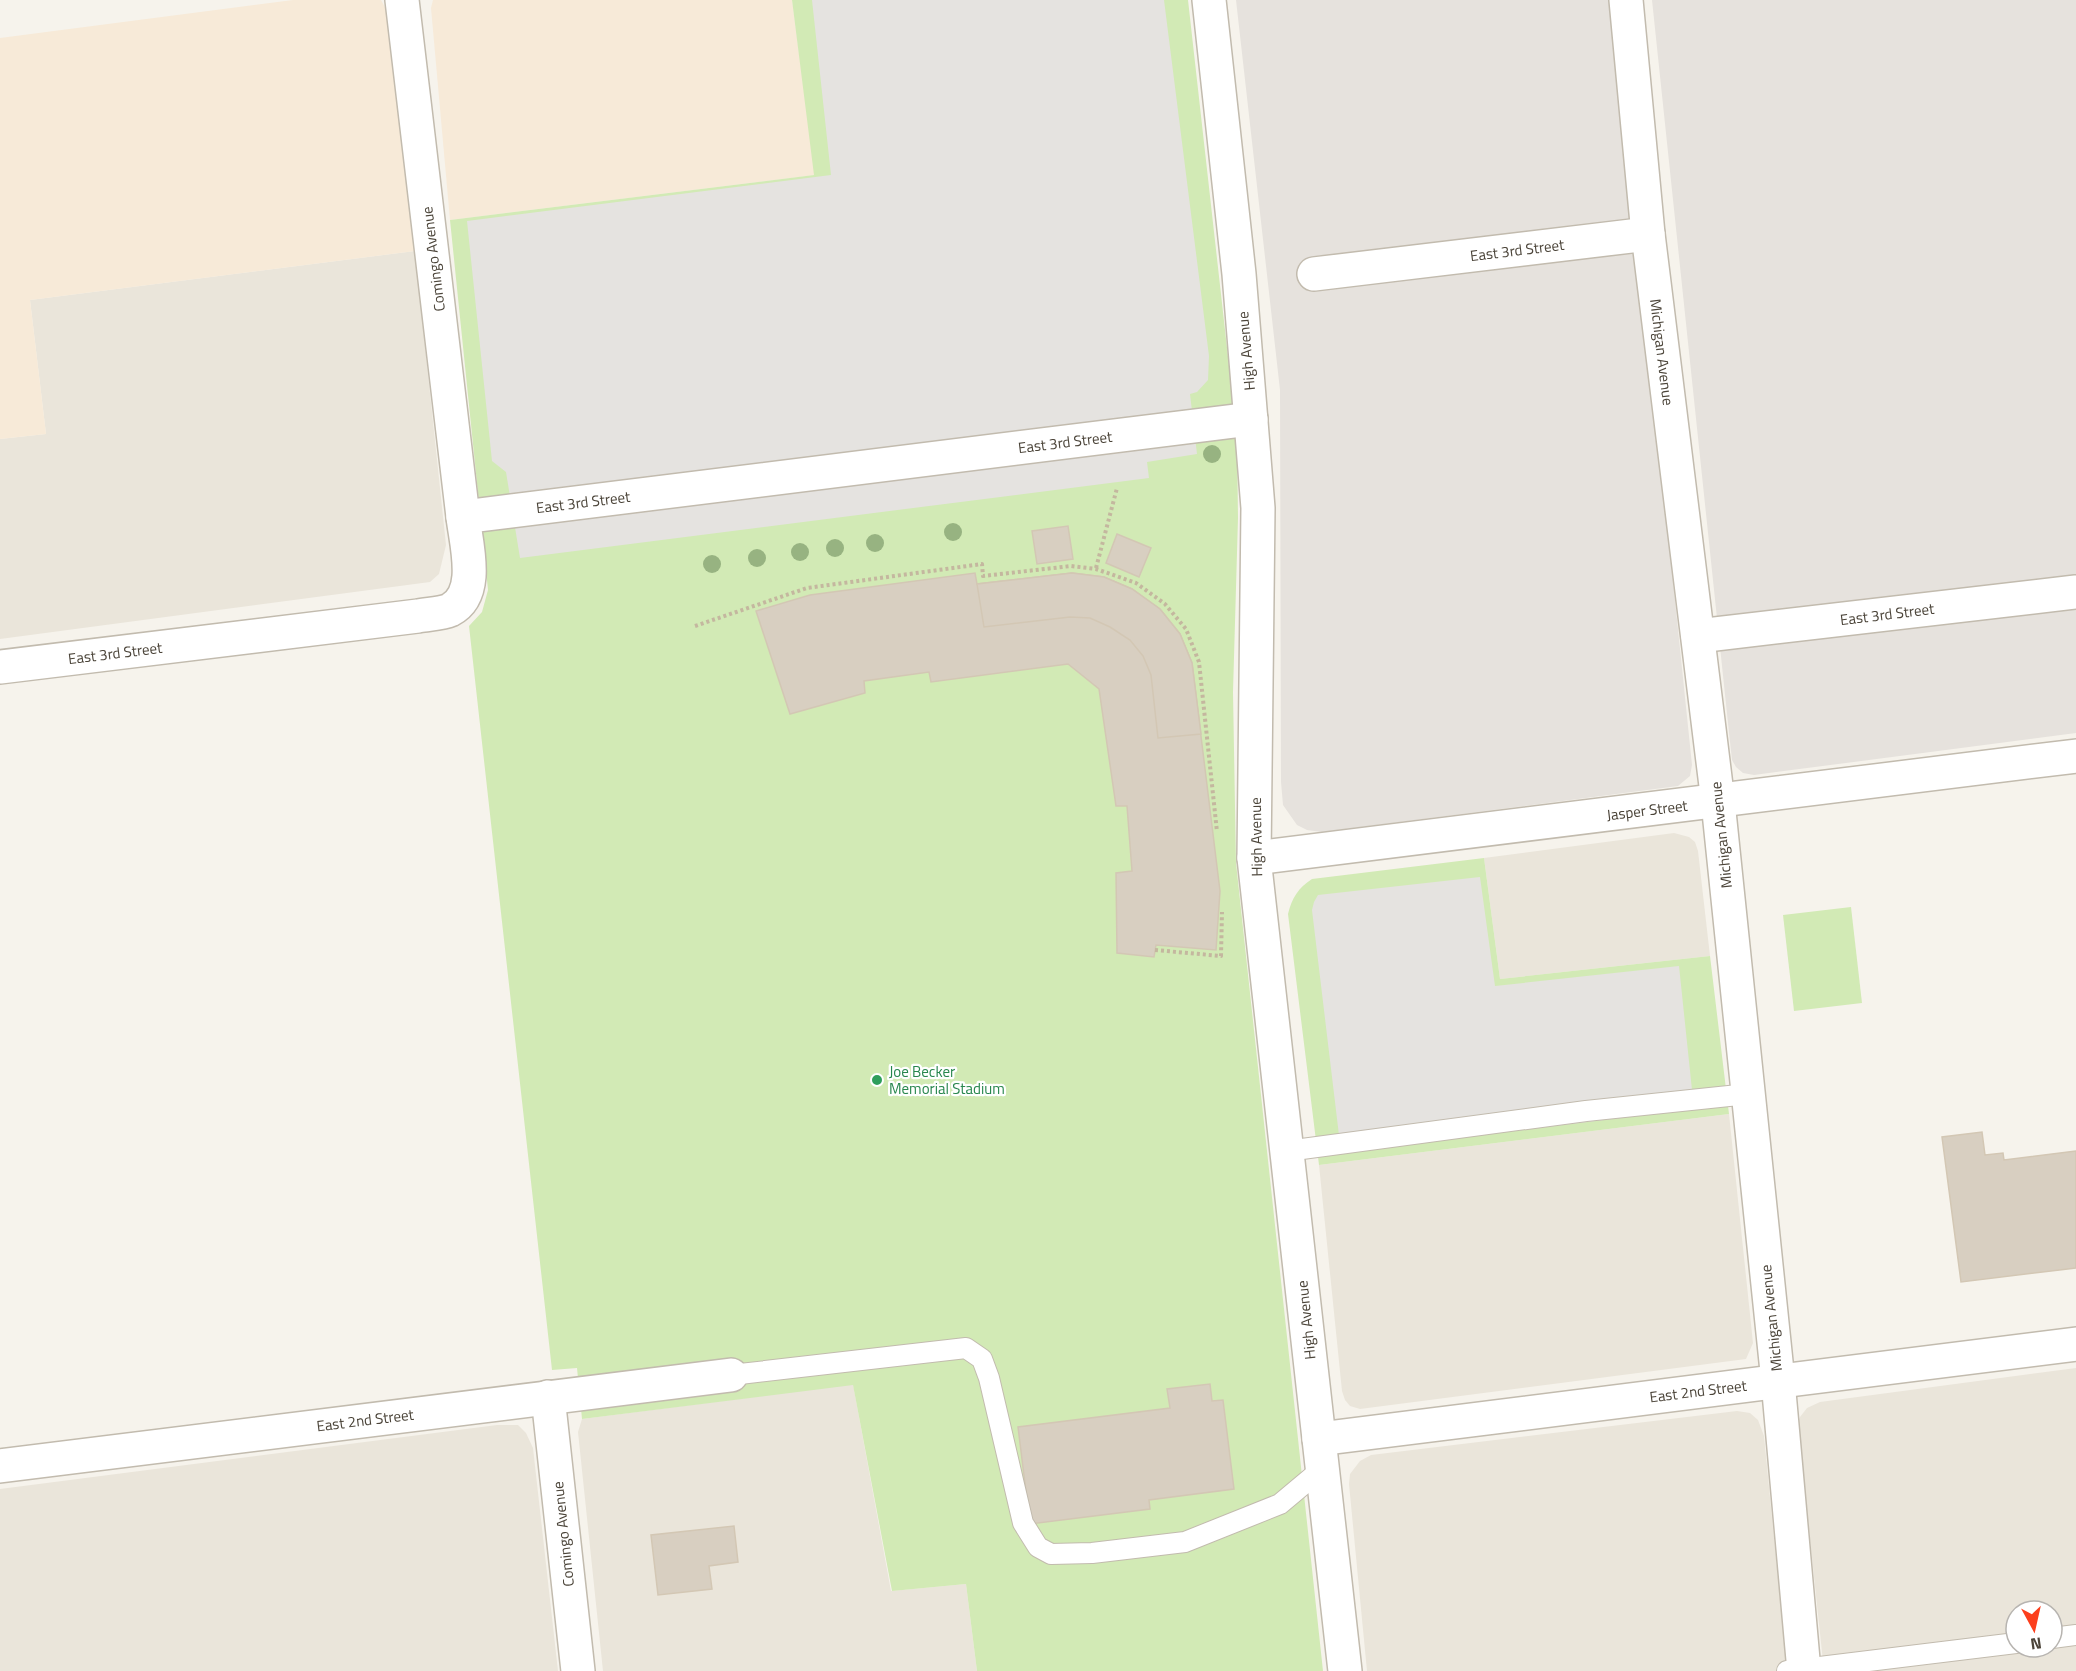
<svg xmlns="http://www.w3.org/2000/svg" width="2076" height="1671" viewBox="0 0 2076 1671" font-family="'Titillium Web',sans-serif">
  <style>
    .residential { fill: #eae5da; fill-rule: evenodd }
    .commercial { fill: #f7ead8 }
    .industrial { fill: #e6e2dd }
    .green { fill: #d2eab5 }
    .parking { fill: #e5e3e0 }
    .building { fill: #d8cfc1; stroke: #d3c7b4; stroke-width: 1.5 }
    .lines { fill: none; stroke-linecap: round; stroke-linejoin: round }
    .lane-casing { stroke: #c2bbae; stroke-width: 22 }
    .street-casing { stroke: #c2bbae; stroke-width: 36 }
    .path { stroke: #c4b79f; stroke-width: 4; stroke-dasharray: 3 3; stroke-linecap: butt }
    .lane { stroke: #fff; stroke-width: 20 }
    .street { stroke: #fff; stroke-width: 33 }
    .tree { fill: #97b381 }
    .leisure-dot { fill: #2e9e5b; stroke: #fff; stroke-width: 2 }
    .labels { text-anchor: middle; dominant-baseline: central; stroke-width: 4.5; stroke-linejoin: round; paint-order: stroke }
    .street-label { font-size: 15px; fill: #4b4439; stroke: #fff }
    .leisure-label { font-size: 15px; fill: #27864d; stroke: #fff; text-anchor: start }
  </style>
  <rect width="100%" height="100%" fill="#f6f3ec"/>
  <!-- residential -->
  <g class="residential">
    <polygon points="415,251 446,545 439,574 430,582 0,639 0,439 46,434 30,300"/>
    <polygon points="1674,833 1689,837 1695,842 1698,851 1710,956 1500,979 1484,858"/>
    <polygon points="1729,1114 1753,1343 1746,1359 1360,1409 1350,1406 1345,1400 1342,1391 1319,1165"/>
    <path d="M 2076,1368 L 2076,1671 L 1824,1671 L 1798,1425 L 1800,1417 L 1807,1408 L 1820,1402 ZM 2016,1611 L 2052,1611 L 2052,1647 L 2016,1647 Z"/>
    <polygon points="853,1384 891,1591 966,1584 977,1671 603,1671 578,1432 582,1419"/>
    <polygon points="1737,1411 1750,1413 1758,1420 1764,1436 1787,1671 1367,1671 1349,1484 1350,1474 1360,1461 1371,1455"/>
    <polygon points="497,1425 518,1425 526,1433 533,1448 558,1671 0,1671 0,1489"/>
  </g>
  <!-- commercial -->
  <g class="commercial">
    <polygon points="293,0 381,0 388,13 415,251 30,300 46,434 0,439 0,38"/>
    <polygon points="433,0 792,0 815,175 450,220 431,8"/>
  </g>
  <!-- industrial -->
  <g class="industrial">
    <polygon points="1236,0 1613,0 1692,765 1690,776 1678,786 1322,832 1307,830 1297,825 1283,805 1281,782 1280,390"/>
    <polygon points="1652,0 2076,0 2076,733 1754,775 1743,773 1736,767 1732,760 1730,742"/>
  </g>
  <!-- green -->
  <g class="green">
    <polygon points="792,0 1188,0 1237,437 1238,518 1233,692 1236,863 1323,1671 977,1671 966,1584 892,1591 853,1385 582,1419 577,1368 552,1370 469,626 482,612 488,590 450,220 814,175"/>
    <path d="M 1484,858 L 1500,979 L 1710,956 L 1729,1114 L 1319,1165 L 1288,914 C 1292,898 1298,888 1312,879 Z"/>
    <polygon points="1851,907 1862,1003 1794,1011 1783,915"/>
  </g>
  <!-- parking -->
  <g class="parking">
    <polygon points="812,0 1164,0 1209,356 1208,380 1197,392 1190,394 1197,454 1147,462 1149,478 520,558 506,472 492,461 467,221 831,175"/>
    <polygon points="1480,877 1495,986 1679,966 1694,1109 1341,1152 1312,910 1314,902 1318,895"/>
  </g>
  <!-- building -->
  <g class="building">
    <polygon points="1068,526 1073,559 1037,564 1032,531"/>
    <polygon points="1117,534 1151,548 1139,577 1106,563"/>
    <polygon points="975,573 977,584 1072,573 1104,577 1132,589 1160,609 1180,634 1192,663 1220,891 1216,950 1156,945 1154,957 1117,953 1116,873 1132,871 1127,806 1116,806 1099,689 1068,664 931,682 929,672 864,681 865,693 790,714 756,611 810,595"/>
    <polygon points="1072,573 1104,577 1132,589 1160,609 1180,634 1192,663 1201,734 1158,738 1151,675 1143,656 1130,640 1110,627 1090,618 1070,617 984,627 977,584"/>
    <polygon points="1982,1132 1985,1155 2003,1153 2004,1160 2076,1151 2076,1268 1961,1282 1942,1137"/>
    <polygon points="1210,1384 1212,1401 1223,1400 1234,1489 1149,1500 1150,1509 1030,1524 1018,1427 1170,1408 1167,1389"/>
    <polygon points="734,1526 738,1562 709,1566 712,1589 658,1595 651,1535"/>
  </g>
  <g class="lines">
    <!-- lane casing -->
    <g class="lane-casing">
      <g id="lane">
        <polyline points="1287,1151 1586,1111 1748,1094"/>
        <polyline points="731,1375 966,1348 982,1359 989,1378 1023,1523 1038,1547 1051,1554 1092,1553 1185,1542 1280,1504 1323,1468"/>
        <polyline points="2052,1638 2076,1635"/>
        <polyline points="1787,1671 2016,1643"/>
      </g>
    </g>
    <!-- street casing -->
    <g class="street-casing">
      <g id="street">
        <polyline points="402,0 463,517"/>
        <polyline points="1209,0 1239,274 1258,508 1254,858 1345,1671"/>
        <polyline points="1626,0 1648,234 1718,802 1778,1381 1804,1671"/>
        <polyline points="1314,274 1648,234"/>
        <polyline points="1698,636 2076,592"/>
        <path d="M 0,667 L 418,616 C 427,614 441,614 450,610 C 481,594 466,544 463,517 L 1251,419"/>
        <polyline points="1254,858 2076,756"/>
        <polyline points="548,1397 578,1671"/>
        <polyline points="1319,1439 2076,1344"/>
        <polyline points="0,1466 731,1375"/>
      </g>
    </g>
    <!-- path -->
    <g class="path">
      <polyline points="1096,568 1117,488"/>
      <polyline points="695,626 807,588 982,564 983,576 1071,566 1096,569 1136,583 1165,604 1186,629 1199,662 1217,832"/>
      <polyline points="1155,950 1221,956 1222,912"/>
    </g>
    <!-- lane -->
    <use href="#lane" class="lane"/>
    <!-- street -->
    <use href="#street" class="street"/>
  </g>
  <!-- trees -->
  <g class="tree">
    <circle cx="1212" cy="454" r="9"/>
    <circle cx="953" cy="532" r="9"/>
    <circle cx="875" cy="543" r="9"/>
    <circle cx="835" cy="548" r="9"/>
    <circle cx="800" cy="552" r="9"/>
    <circle cx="757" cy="558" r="9"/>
    <circle cx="712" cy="564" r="9"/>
  </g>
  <!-- markers -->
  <circle class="leisure-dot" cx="877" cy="1080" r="6"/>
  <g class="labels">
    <!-- street labels -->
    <g class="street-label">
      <text transform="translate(1517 250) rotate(-7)">East 3rd Street</text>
      <text transform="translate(433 259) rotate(-97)">Comingo Avenue</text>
      <text transform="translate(1246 351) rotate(-95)">High Avenue</text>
      <text transform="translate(1662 352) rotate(83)">Michigan Avenue</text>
      <text transform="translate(1065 442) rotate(-7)">East 3rd Street</text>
      <text transform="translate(583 502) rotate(-7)">East 3rd Street</text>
      <text transform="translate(1887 614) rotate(-7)">East 3rd Street</text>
      <text transform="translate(115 653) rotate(-7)">East 3rd Street</text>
      <text transform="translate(1647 810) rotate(-7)">Jasper Street</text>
      <text transform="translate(1721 835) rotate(-96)">Michigan Avenue</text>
      <text transform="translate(1256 837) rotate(-91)">High Avenue</text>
      <text transform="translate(1771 1318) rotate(-96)">Michigan Avenue</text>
      <text transform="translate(1306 1320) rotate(-96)">High Avenue</text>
      <text transform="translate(1698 1391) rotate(-7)">East 2nd Street</text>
      <text transform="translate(365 1420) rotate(-7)">East 2nd Street</text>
      <text transform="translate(563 1534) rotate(-96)">Comingo Avenue</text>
    </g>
    <!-- leisure labels -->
    <g class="leisure-label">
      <text x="889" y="1071">Joe Becker<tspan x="889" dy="17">Memorial Stadium</tspan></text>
    </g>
  </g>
  <!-- north arrow -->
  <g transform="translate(2034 1629) rotate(172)"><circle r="28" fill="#ffffff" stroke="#b7b4b0" stroke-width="1.5"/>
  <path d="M0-4.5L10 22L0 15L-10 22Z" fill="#fc3f1d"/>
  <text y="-9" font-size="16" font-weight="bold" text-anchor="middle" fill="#4b4439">N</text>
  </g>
</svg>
